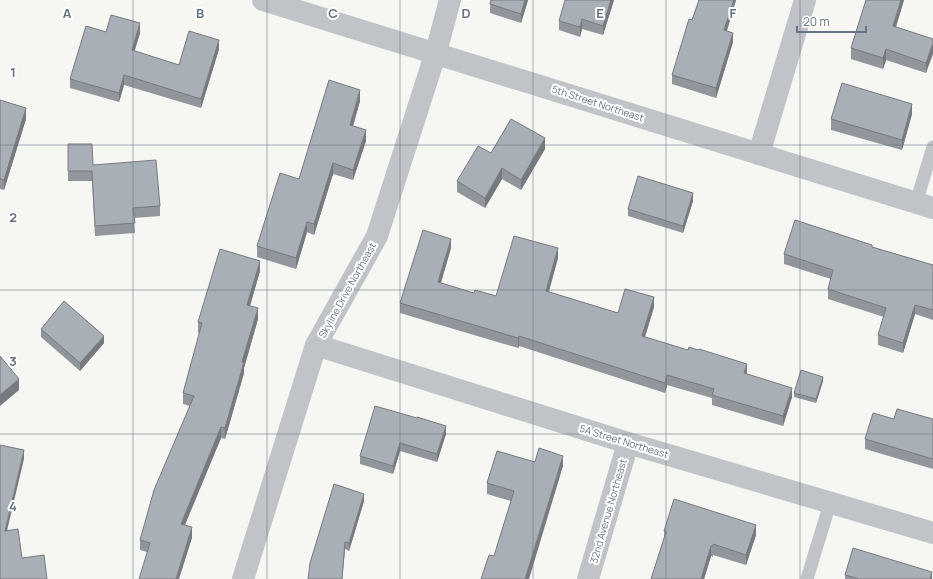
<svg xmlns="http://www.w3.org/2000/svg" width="933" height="579" viewBox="0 0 933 579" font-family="Manrope,sans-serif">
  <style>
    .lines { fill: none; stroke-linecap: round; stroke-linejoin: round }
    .service { stroke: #c0c3c7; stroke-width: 13 }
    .minor { stroke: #c0c3c7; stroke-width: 22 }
    .wall { fill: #91969d }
    .shaded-wall { fill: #767a7f }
    .building { fill: #a9afb6; stroke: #767a7f }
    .grid { fill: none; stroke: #677382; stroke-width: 1; stroke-opacity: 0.55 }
    .labels { text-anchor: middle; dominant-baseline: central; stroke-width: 4; stroke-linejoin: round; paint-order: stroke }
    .street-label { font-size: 10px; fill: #677382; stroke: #fff }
    .grid-label { font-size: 13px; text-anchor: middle; font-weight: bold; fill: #677382; stroke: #fff; stroke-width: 4; stroke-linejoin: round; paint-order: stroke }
  </style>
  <rect width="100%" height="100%" fill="#f6f6f3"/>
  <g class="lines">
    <!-- service -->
    <g class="service">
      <polyline points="916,203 933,147"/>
      <polyline points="807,579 830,503"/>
    </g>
    <!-- minor -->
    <g class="minor">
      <path d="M 263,0 C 487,68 710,139 933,208"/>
      <polyline points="759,154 805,0"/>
      <polyline points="316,345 628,443 933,533"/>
      <polyline points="243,579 316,345 377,236 436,52 450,0"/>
      <polyline points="588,579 628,443"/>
    </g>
  </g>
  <!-- wall -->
  <g class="wall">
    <polygon points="491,0 528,0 521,23 490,13 490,4"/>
    <polygon points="614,0 603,35 582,29 580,37 559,30 559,21"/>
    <polygon points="699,0 736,0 727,31 733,42 716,98 672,84 672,75 692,20"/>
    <polygon points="866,0 904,0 896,27 933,39 926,73 886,60 883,69 851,59 851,48"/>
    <polygon points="106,32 140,33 134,51 179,65 219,49 201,108 124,85 119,102 70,88 70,79"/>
    <polygon points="0,100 26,119 4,190 0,189"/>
    <polygon points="360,101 353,126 366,141 353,180 333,174 314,235 307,232 296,269 257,257 257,246 299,179"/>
    <polygon points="912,114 902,150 831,130 831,119"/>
    <polygon points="68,144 93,165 160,206 160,216 134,218 135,233 95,236 92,181 68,181"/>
    <polygon points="545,149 521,190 502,179 485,208 457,192 457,181 491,153"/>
    <polygon points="693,201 683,233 628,216 628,209"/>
    <polygon points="872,247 933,265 933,320 915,314 903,353 878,345 878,335 884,317 828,299 828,289 831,279 784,264 784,254"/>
    <polygon points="451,248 441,283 474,293 496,296 558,258 549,292 618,313 654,307 645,337 747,374 792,397 783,426 712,405 712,398 667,385 665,393 519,346 518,348 400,313 400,303"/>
    <polygon points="260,271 250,306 258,319 244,368 244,373 225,439 221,438 185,525 192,538 147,552 140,550 140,540 190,406 183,404 183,393 200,333 198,333 198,322"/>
    <polygon points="41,329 104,343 80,371 41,337"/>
    <polygon points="823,381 816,403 794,397 794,393"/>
    <polygon points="417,418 446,434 437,462 400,451 393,474 360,464 360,456"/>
    <polygon points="894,419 933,419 933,469 865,449 865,439"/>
    <polygon points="535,462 563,466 494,556 511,501 487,494 487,483"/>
    <polygon points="364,501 349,551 345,549 342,579 308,579"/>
    <polygon points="664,531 756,535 746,565 713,555 713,557 711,556 704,579 651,579 664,538"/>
    <polygon points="845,575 932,579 845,579"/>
  </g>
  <!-- shaded-wall -->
  <g class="shaded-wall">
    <polygon points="525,0 528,0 521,23 521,14"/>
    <polygon points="611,0 614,0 603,35 603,26"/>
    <polygon points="734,0 736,0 724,39 724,30"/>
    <polygon points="901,0 904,0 893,36 893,26"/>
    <polygon points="582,19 582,29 580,37 580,27"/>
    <polygon points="140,23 140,33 132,60 132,50"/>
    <polygon points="733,33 733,42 716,98 716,88"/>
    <polygon points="219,40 219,49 201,108 201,99"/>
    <polygon points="933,43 933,54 926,73 926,63"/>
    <polygon points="886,49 886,60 883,69 883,58"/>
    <polygon points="124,75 124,85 119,102 119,93"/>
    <polygon points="360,90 360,101 350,136 350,125"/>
    <polygon points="912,104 912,114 902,150 902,140"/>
    <polygon points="26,108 26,119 4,190 4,180"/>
    <polygon points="366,130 366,141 353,180 353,170"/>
    <polygon points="545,138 545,149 521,190 521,180"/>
    <polygon points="333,163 333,174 314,235 314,224"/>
    <polygon points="502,168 502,179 485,208 485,198"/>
    <polygon points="693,193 693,201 683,233 683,226"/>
    <polygon points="307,222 307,232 296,269 296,258"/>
    <polygon points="451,239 451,248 438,292 438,282"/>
    <polygon points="558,248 558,258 546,300 546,291"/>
    <polygon points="260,261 260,271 247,316 247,305"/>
    <polygon points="654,297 654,307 642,346 642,336"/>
    <polygon points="915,305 915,314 903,353 903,343"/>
    <polygon points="258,308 258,319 244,368 244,373 225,439 225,428 242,362"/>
    <polygon points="104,336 104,343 80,371 80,363"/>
    <polygon points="519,336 519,346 518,348 518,338"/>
    <polygon points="747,364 747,373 744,383 744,373"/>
    <polygon points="667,375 667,385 665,393 665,383"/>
    <polygon points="823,377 823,381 816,403 816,399"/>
    <polygon points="19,379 19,390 0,406 0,395"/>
    <polygon points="792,388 792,397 783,426 783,416"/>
    <polygon points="446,426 446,434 437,462 437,454"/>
    <polygon points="221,427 221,438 181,534 181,524"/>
    <polygon points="400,443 400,451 393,474 393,466"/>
    <polygon points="24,450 24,459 5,539 5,531"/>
    <polygon points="563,456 563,466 529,579 525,579"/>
    <polygon points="364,494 364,501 349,551 349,543"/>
    <polygon points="756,525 756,535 746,565 746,555"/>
    <polygon points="192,527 192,538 179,579 176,579"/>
    <polygon points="345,542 345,549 342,579"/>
    <polygon points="711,546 711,556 704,579 701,579"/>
    <polygon points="932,572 932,579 930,579"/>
  </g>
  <!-- building -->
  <g class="building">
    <polygon points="491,0 525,0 521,14 490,4"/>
    <polygon points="565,0 611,0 603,26 582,19 580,27 559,21"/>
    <polygon points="699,0 734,0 724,30 733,33 716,88 672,75 689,19 692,20"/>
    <polygon points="866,0 901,0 893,26 933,39 933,43 926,63 886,49 883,58 851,48"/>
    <polygon points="111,15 140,23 132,50 179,65 189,31 219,40 201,99 124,75 119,93 70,79 86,26 106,32"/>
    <polygon points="329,80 360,90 350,125 366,130 353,170 333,163 314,224 307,222 296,258 257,246 280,173 299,179"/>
    <polygon points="842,83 912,104 902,140 831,119"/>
    <polygon points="0,100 26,108 4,180 0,179"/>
    <polygon points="511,119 545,138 521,180 502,168 485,198 457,181 478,146 491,153"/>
    <polygon points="68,144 92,144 93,165 156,160 160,206 133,208 135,223 95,226 92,171 68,171"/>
    <polygon points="638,176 693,193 683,226 628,209"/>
    <polygon points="795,220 872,245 872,247 933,265 933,310 915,305 903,343 878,335 886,308 828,289 833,270 784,254"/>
    <polygon points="423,230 451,239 438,282 474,293 475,290 496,296 514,236 558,248 546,291 618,313 625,289 654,297 642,336 688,350 689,347 698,350 699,349 747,364 744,373 792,388 783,416 712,395 714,389 667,375 665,383 519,336 518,338 400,303"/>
    <polygon points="220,249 260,261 247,305 258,308 242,362 244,362 225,428 221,427 181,524 192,527 176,579 139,579 150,543 140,540 154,490 194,396 183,393 202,323 198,322"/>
    <polygon points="64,301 104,336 80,363 41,329"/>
    <polygon points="0,356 19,379 0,395"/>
    <polygon points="801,370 823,377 816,399 794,393"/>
    <polygon points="375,406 417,418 417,417 446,426 437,454 400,443 393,466 360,456"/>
    <polygon points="897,409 933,419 933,459 865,439 873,413 894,419"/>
    <polygon points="0,445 24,450 5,531 18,529 22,558 44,555 47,579 0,579"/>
    <polygon points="539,448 563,456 525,579 481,579 489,555 494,556 514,491 487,483 497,451 535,462"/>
    <polygon points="334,484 364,494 349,543 345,542 342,579 308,579 310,563"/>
    <polygon points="674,499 756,525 746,555 713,544 713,546 711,546 701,579 651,579 666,532 664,531"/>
    <polygon points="853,548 932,572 930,579 859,579 845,575"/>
  </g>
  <!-- grid -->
  <path class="grid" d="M 133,0 L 133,579M 267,0 L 267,579M 400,0 L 400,579M 533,0 L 533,579M 666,0 L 666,579M 800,0 L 800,579M 0,145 L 933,145M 0,290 L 933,290M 0,434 L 933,434"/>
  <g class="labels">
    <!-- street labels -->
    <g class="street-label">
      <text transform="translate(598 103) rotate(18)">5th Street Northeast</text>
      <text transform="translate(347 290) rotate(-61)">Skyline Drive Northeast</text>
      <text transform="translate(624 441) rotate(17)">5A Street Northeast</text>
      <text transform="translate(608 511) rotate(-74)">32nd Avenue Northeast</text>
    </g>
  </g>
  <g class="grid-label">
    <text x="67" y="18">A</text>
    <text x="200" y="18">B</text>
    <text x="333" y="18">C</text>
    <text x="466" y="18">D</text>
    <text x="600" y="18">E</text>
    <text x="733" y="18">F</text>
    <text x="13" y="77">1</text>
    <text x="13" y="222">2</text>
    <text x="13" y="366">3</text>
    <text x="13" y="511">4</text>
  </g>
  <!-- scale -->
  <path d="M797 26v6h69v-6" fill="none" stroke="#677382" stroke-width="2"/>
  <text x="803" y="26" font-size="12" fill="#677382" stroke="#ffffff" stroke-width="3" paint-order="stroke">20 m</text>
</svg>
